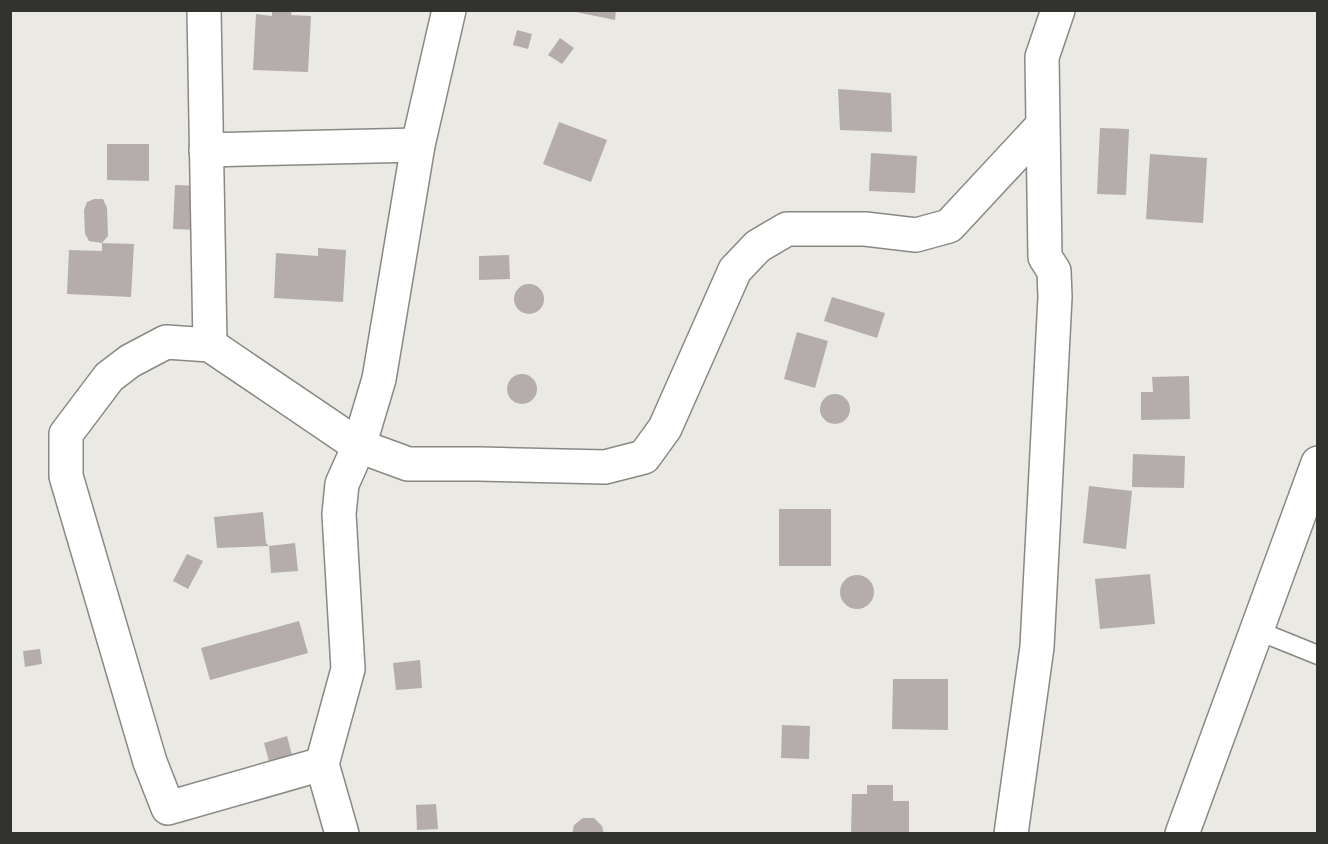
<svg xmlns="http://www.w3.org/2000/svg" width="1328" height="844" viewBox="0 0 1328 844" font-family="'Work Sans',sans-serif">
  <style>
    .building { fill: #b4adac }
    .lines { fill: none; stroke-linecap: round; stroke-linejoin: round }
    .service-casing { stroke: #898883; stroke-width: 21 }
    .minor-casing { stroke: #898883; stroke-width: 36 }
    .tertiary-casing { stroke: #898883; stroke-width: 36 }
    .service { stroke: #fff; stroke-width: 18 }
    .minor { stroke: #fff; stroke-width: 33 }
    .tertiary { stroke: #fff; stroke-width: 33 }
  </style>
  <rect width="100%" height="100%" fill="#eae9e3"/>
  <!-- building -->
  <g class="building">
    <polygon points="272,10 292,10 291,15 311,16 308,72 253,70 256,14 272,16"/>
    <polygon points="566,10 616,10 615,20"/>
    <polygon points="517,30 532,34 528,49 513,45"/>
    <polygon points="560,38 574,48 562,64 548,55"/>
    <polygon points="838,89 891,93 892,132 840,130"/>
    <polygon points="559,122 607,140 591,182 543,164"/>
    <polygon points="1100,128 1129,129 1126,195 1097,194"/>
    <polygon points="107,144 149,144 149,181 107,180"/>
    <polygon points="871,153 917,156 915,193 869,191"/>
    <polygon points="1150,154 1207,158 1203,223 1146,219"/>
    <polygon points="175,185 201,186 199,230 173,229"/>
    <polygon points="94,199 103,199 107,208 108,236 102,243 89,241 85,234 84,210 87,202"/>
    <polygon points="102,243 134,244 131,297 67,294 69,250 102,251"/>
    <polygon points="318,248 346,250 343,302 274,298 276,253 318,256"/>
    <polygon points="509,255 510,279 479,280 479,256"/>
    <circle cx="529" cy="299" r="15"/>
    <polygon points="832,297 885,313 877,338 824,321"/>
    <polygon points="797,332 828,341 815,388 784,379"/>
    <circle cx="522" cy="389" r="15"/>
    <polygon points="1189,376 1190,419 1141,420 1141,392 1153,392 1152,377"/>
    <circle cx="835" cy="409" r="15"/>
    <polygon points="1133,454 1185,456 1184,488 1132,487"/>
    <polygon points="1089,486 1132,491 1126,549 1083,543"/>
    <rect x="779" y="509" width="52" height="57"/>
    <polygon points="263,512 266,543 269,546 295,543 298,571 271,573 269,546 217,548 214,517"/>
    <polygon points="187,554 203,561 188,589 173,581"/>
    <polygon points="1150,574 1155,624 1100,629 1095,579"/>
    <circle cx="857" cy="592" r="17"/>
    <polygon points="299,621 308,653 210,680 201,648"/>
    <polygon points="40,649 42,664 25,667 23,651"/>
    <polygon points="420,660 422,688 396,690 393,663"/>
    <polygon points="893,679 948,679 948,730 892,729"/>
    <polygon points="782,725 810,726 809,759 781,758"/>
    <polygon points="287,736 293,759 270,765 264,743"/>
    <polygon points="867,785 893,785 893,801 909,801 909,834 851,834 852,794 867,794"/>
    <polygon points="436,804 438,829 417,830 416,805"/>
    <polygon points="583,818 594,818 602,826 604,834 572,834 574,825"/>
  </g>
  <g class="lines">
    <!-- service casing -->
    <g class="service-casing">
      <polyline id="service" points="1256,630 1318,655"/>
    </g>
    <!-- minor casing -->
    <g class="minor-casing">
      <g id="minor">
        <polyline points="204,10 210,345"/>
        <polyline points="206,150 418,145"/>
        <polyline points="322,764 168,808 150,762 66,476 66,434 109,377 130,361 166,342 210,345 359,446 408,464 479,464 605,467 644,457 665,428 735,270 758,246 787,229 865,229 916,235 949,226 1042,126"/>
        <polyline points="342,834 322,764 348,669 339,514 342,484 359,446 379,379 418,145 449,10"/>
        <polyline points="1011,834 1037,647 1055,297 1054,271 1045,257 1042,57 1058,10"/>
      </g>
    </g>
    <!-- tertiary casing -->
    <g class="tertiary-casing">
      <polyline id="tertiary" points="1182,834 1318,463"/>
    </g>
    <!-- service -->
    <use href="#service" class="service"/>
    <!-- minor -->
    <use href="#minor" class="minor"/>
    <!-- tertiary -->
    <use href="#tertiary" class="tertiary"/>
  </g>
  <!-- border -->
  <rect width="1328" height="844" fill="none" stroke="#32322f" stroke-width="24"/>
</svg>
